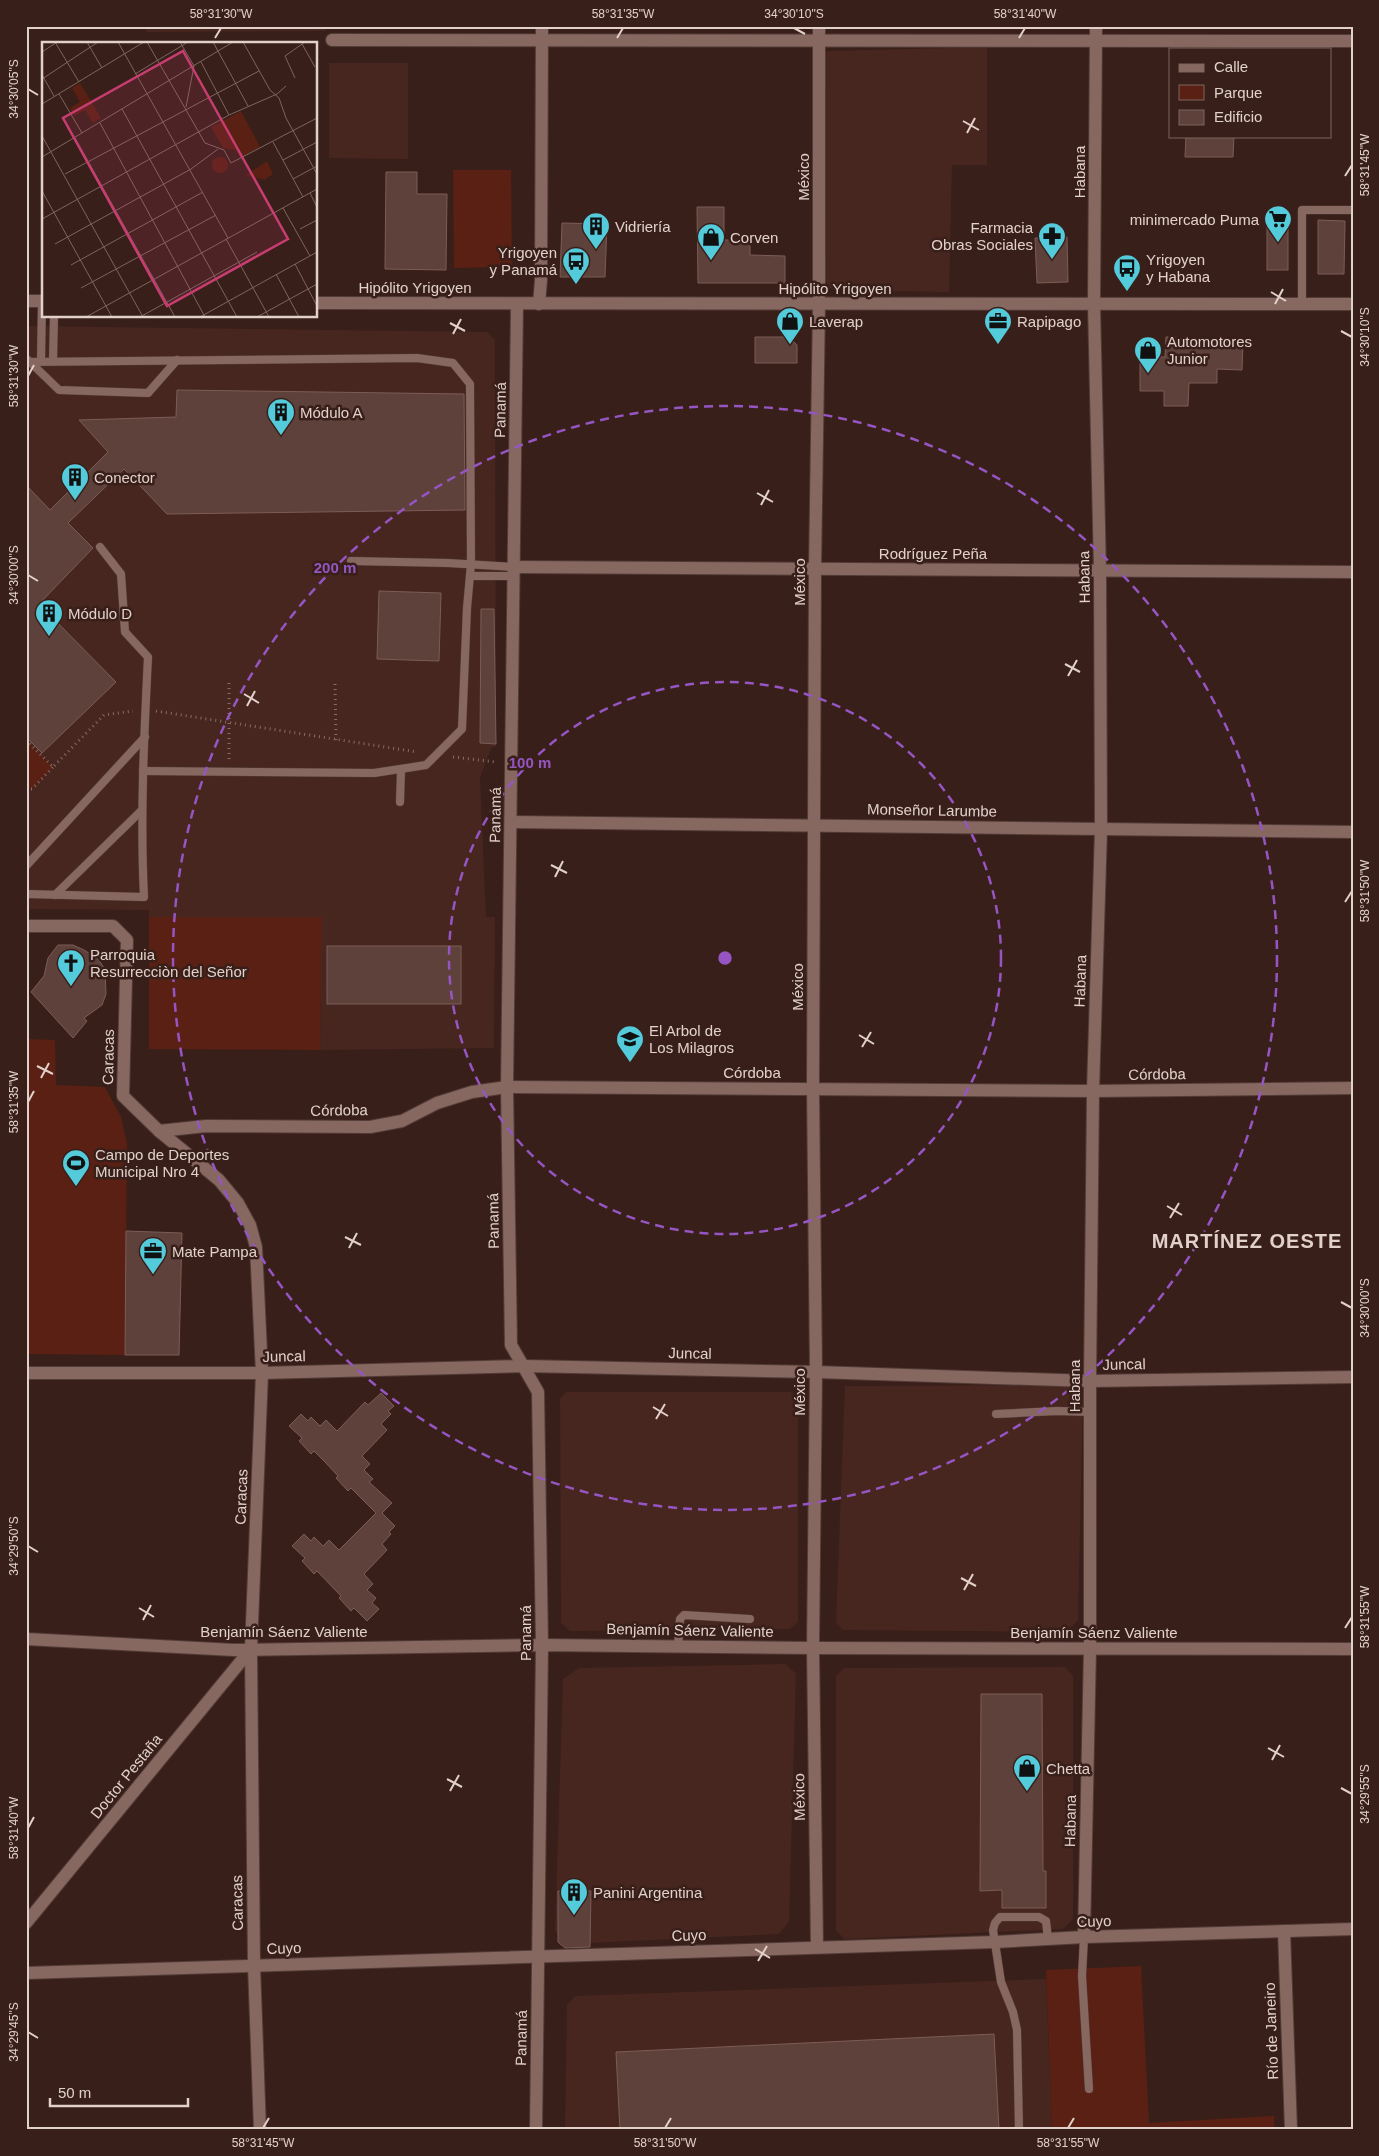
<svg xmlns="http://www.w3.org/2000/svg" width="1379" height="2156" viewBox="0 0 1379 2156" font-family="Helvetica,sans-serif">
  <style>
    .built { fill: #47261f }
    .green { fill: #592013 }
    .building { fill: #5d413a; stroke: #7c5d56 }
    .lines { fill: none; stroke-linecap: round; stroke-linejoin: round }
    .service-casing { stroke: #523c38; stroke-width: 9 }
    .minor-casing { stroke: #523c38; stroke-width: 14 }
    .tertiary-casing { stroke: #523c38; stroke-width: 14 }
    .path { stroke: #836d67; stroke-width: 3; stroke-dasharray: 1 4; stroke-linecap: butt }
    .service { stroke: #876860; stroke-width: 8 }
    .minor { stroke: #876860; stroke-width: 12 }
    .tertiary { stroke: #876860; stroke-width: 12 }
    .ticks { fill: none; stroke: #e2d0cb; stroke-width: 2 }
    .ring { fill: none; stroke: #9555c2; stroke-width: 2.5; stroke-dasharray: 9 6 }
    .labels { text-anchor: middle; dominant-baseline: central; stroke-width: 5; stroke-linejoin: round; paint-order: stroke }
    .street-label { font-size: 15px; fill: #e2d0cb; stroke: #391f19 }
    .poi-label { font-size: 15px; fill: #e2d0cb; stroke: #391f19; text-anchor: start }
    .district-label { font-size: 20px; font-weight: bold; letter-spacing: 1px; fill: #e2d0cb; stroke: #391f19 }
    .inset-road { fill: none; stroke: #7d6660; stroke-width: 1 }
    .view { fill: #c83d71; fill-opacity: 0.15; stroke: #c83d71; stroke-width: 2.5 }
    .inset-edge { fill: none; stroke: #e2d0cb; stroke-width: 2.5 }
    .centre { fill: #9555c2; stroke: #391f19; stroke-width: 2.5 }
    .ring-label { font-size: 15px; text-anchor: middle; font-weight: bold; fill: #9555c2; stroke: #391f19; stroke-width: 5; stroke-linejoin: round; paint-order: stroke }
    .neatline { fill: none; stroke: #e2d0cb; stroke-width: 2 }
    .ticks-label { font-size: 12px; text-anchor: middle; fill: #e2d0cb }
  </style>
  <rect width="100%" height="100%" fill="#391f19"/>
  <!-- built -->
  <g class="built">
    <polygon points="146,26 325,26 325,31 146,32"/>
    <polygon points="987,47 987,165 952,165 949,292 834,290 829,287 826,281 823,62 827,51"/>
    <polygon points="329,63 408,63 408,159 329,158"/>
    <polygon points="26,326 487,332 495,340 496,746 491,748 480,778 486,917 495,917 494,1048 320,1050 321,917 149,917 149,910 26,909"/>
    <polygon points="1075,1385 1083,1394 1078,1620 1066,1632 842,1630 836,1622 845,1386"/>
    <polygon points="566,1392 791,1392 798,1398 798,1622 790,1629 570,1631 561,1623 560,1398"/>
    <polygon points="786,1664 796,1674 789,1922 779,1934 566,1944 555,1931 563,1679 579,1668"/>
    <polygon points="1065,1667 1073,1676 1073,1919 1063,1929 845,1939 836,1931 836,1676 844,1668"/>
    <polygon points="1046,1979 1052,2130 565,2130 567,2005 575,1996"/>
  </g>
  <!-- green -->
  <g class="green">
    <polygon points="453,170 511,170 512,267 454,268"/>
    <polygon points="26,740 53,767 32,789 26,789"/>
    <polygon points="149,917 322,917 320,1050 149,1049"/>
    <polygon points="26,1039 55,1040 56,1085 105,1087 121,1117 127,1143 125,1355 26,1354"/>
    <polygon points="1141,1966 1149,2123 1274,2116 1274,2130 1052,2130 1046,1970"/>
  </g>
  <!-- building -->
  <g class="building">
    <polygon points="1186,136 1234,136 1233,157 1185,157"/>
    <polygon points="386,172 417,172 417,194 447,194 446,270 385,269"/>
    <polygon points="697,207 724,207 724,240 750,240 750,255 785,256 785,283 698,283"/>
    <rect x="1267" y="217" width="21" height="53"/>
    <polygon points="1318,220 1345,221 1344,274 1318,274"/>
    <polygon points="562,223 607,224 605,277 560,277"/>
    <polygon points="1067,237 1068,282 1037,283 1035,238"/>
    <polygon points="755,337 789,337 797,345 797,363 755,363"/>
    <polygon points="1166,337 1243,340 1242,370 1217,369 1217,383 1189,383 1188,406 1164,406 1164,391 1140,391 1140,357 1165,357"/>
    <polygon points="177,390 464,394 465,510 167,514 124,469 68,523 93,548 39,604 116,682 42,753 26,737 26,485 50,510 108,452 79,420 176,417"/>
    <polygon points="379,591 441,593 439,661 377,659"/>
    <polygon points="481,609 494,609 496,744 480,743"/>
    <polygon points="58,945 73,945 84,950 98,959 105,969 106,994 102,1005 84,1018 87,1021 73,1038 31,992 44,976 48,958"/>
    <rect x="327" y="946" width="134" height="58"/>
    <polygon points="126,1231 182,1233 179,1355 125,1355"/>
    <polygon points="381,1393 394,1406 388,1411 391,1414 381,1424 387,1430 362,1456 370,1464 364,1470 373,1479 369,1482 392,1503 382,1513 395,1526 389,1532 391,1534 382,1544 387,1550 364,1574 373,1584 367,1590 376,1598 372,1603 379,1609 367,1621 354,1608 351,1611 339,1598 341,1596 317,1571 314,1574 302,1561 305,1558 292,1546 304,1534 311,1541 314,1537 323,1546 329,1540 339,1550 376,1513 351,1488 348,1491 336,1478 338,1476 326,1463 314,1451 311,1454 299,1441 302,1438 289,1426 301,1414 308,1421 311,1417 320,1426 326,1420 337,1431 365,1402 368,1405"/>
    <polygon points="981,1694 1042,1694 1043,1871 1046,1871 1046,1908 1002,1908 1002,1890 980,1891"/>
    <polygon points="558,1891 591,1891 590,1947 565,1948 558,1942"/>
    <polygon points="994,2034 999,2130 620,2130 616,2052"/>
  </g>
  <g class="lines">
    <!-- service casing -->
    <g class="service-casing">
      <g id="service">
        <polyline points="1302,304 1302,210 1353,210"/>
        <polyline points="28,360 59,390 148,393 177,360"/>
        <polyline points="41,361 42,301"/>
        <polyline points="53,361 54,316"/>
        <polyline points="26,362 417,358 453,363 470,384 471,564 467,608 462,729 426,765 374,773 143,771"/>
        <polyline points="351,561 448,563 513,567"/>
        <polyline points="470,576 513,576"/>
        <polyline points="400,802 401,770"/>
        <polyline points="26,866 145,737"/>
        <path d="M 26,894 L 144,897 C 140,817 144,737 148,657 L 125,632 L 121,574 L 100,547"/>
        <polyline points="55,895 142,810"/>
        <polyline points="996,1414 1057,1411 1090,1412"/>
        <polyline points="678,1646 680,1619 684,1615 750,1619"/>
        <polyline points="1084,1937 1082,1976 1089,2089"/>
        <polyline points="1019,2130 1017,2030 1013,2012 1001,1982 993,1930 995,1923 1000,1917 1039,1917 1046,1921 1048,1939"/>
      </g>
    </g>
    <!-- minor casing -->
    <g class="minor-casing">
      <g id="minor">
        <polyline points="332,40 1353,41"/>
        <polyline points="517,304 507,1087 511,1345 538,1392 542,1645 536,2130"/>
        <polyline points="539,304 541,280 542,26"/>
        <polyline points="513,567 1353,572"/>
        <polyline points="511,822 1353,832"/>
        <polyline points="26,926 113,926 127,940 123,1096 159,1131 219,1180 238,1203 250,1225 256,1247 262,1373 251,1649 254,1965 260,2130"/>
        <polyline points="159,1131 206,1126 370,1127 402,1121 437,1103 472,1092 507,1087 1093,1091 1353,1088"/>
        <polyline points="26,1373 262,1373 524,1366 816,1372 1090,1381 1353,1377"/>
        <polyline points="26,1639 234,1650 542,1645 813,1648 1353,1649"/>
        <polyline points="26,1923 251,1649"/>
        <polyline points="1284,1931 1291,2130"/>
        <polyline points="1084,1937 1090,1648 1090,1381 1093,1091 1101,829 1100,571 1094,304 1096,26"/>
        <polyline points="817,1947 813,1648 816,1372 813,1088 815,569 819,304 819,26"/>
        <polyline points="26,1973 995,1942 1084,1937 1353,1929"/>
      </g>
    </g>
    <!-- tertiary casing -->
    <g class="tertiary-casing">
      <g id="tertiary">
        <polyline points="26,301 44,301"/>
        <polyline points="316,303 1353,304"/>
      </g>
    </g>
    <!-- path -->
    <g class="path">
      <polyline points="335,684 336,741"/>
      <polyline points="156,711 417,752"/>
      <polyline points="26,740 53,767 104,715 133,711"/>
      <polyline points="453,757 496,762"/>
      <polyline points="229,759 229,681"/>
      <polyline points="26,789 32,789 53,767"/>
    </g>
    <!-- service -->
    <use href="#service" class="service"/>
    <!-- minor -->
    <use href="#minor" class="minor"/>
    <!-- tertiary -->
    <use href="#tertiary" class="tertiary"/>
  </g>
  <!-- ticks -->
  <path class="ticks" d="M 794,28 L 805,34M 215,38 L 221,28M 617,38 L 623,28M 1019,38 L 1025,28M 28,89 L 38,95M 963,121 L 979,130M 967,133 L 975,118M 1345,176 L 1352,165M 1271,292 L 1286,301M 1275,304 L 1283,289M 450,323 L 465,331M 1341,331 L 1352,337M 453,334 L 461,319M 28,376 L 34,365M 757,493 L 773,502M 761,505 L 769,490M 28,575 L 38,581M 1065,664 L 1080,672M 1068,676 L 1077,660M 244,694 L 259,703M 247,706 L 255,691M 551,865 L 567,873M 555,877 L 563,861M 1345,902 L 1352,891M 859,1035 L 874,1044M 862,1047 L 871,1032M 37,1066 L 53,1074M 41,1078 L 49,1063M 28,1102 L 34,1091M 1167,1206 L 1182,1215M 1170,1218 L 1179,1203M 345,1237 L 361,1245M 349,1248 L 357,1233M 1341,1302 L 1352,1308M 653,1407 L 668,1416M 656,1419 L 665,1404M 28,1546 L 38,1552M 961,1578 L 976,1586M 964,1590 L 973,1574M 139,1608 L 154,1617M 143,1620 L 151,1605M 1345,1628 L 1352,1617M 1268,1748 L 1284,1757M 1272,1760 L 1280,1745M 447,1779 L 462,1787M 1341,1788 L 1352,1794M 450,1791 L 459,1775M 28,1828 L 34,1817M 755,1949 L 770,1958M 758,1961 L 767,1946M 28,2032 L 38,2038M 263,2128 L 269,2118M 665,2128 L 671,2118M 1068,2128 L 1074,2118"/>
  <!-- distance rings -->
  <g class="ring">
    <circle cx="725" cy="958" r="276"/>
    <circle cx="725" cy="958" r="552"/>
  </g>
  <!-- icons -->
  <defs>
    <g id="supermarket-pin" transform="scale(1.4375)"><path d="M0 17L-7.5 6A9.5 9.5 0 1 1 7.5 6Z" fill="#53cbda" stroke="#391f19"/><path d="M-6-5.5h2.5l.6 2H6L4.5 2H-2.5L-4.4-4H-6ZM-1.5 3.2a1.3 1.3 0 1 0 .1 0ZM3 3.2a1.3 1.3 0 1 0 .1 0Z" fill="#111"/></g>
    <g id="building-pin" transform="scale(1.4375)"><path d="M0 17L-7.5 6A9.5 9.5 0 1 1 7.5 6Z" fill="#53cbda" stroke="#391f19"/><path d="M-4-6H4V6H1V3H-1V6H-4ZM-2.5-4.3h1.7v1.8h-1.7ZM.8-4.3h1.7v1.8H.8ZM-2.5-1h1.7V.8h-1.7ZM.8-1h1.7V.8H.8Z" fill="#111"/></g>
    <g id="pharmacy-pin" transform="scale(1.4375)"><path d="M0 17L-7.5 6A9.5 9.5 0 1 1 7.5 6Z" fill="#53cbda" stroke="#391f19"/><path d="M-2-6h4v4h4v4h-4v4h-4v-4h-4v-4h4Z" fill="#111"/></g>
    <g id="shop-pin" transform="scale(1.4375)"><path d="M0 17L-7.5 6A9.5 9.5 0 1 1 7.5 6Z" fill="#53cbda" stroke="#391f19"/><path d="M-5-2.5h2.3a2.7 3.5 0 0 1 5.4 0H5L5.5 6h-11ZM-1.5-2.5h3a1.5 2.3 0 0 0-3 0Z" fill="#111"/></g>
    <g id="bus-pin" transform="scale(1.4375)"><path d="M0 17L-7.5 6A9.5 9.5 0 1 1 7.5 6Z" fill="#53cbda" stroke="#391f19"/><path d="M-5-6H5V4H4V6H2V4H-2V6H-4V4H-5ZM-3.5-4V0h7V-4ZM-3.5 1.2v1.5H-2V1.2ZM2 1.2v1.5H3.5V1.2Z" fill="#111"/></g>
    <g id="office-pin" transform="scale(1.4375)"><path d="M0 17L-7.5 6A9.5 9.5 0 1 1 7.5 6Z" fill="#53cbda" stroke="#391f19"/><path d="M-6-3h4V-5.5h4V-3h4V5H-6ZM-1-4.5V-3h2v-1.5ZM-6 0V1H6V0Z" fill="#111"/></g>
    <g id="church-pin" transform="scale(1.4375)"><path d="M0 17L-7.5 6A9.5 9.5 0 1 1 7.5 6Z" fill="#53cbda" stroke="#391f19"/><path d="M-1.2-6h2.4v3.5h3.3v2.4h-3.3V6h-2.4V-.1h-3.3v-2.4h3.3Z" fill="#111"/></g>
    <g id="school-pin" transform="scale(1.4375)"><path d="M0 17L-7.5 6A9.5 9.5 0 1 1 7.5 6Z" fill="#53cbda" stroke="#391f19"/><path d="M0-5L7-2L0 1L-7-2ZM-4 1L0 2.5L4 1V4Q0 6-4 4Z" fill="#111"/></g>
    <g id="stadium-pin" transform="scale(1.4375)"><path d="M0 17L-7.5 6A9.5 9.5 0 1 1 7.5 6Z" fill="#53cbda" stroke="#391f19"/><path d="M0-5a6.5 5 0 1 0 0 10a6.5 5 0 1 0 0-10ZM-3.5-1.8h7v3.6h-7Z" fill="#111"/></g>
  </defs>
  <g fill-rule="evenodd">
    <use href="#supermarket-pin" x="1278" y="219"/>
    <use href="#building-pin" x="596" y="226"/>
    <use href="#pharmacy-pin" x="1052" y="236"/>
    <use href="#shop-pin" x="711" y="237"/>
    <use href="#bus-pin" x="576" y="261"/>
    <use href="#bus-pin" x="1127" y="268"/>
    <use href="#shop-pin" x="790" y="321"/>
    <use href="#office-pin" x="998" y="321"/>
    <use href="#shop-pin" x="1148" y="350"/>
    <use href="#building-pin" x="281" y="412"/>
    <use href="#building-pin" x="75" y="477"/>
    <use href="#building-pin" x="49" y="613"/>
    <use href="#church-pin" x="71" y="963"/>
    <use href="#school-pin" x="630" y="1039"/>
    <use href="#stadium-pin" x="76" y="1163"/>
    <use href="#office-pin" x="153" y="1251"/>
    <use href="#shop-pin" x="1027" y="1768"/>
    <use href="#building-pin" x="574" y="1892"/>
  </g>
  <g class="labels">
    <!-- street labels -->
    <g class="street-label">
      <text transform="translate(1079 172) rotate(-90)">Habana</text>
      <text transform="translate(803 177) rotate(-90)">México</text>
      <text x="415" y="287">Hipólito Yrigoyen</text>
      <text x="835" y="288">Hipólito Yrigoyen</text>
      <text transform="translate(500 410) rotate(-89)">Panamá</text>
      <text x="933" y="553">Rodríguez Peña</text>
      <text transform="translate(1084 577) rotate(-91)">Habana</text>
      <text transform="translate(799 582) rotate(-90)">México</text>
      <text transform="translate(932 810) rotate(1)">Monseñor Larumbe</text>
      <text transform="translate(495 815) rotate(-89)">Panamá</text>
      <text transform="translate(1080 981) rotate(-88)">Habana</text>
      <text transform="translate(797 987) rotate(-90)">México</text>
      <text transform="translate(108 1057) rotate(-89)">Caracas</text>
      <text x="752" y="1072">Córdoba</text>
      <text transform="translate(1157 1074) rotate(-1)">Córdoba</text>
      <text transform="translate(339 1110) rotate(-1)">Córdoba</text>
      <text transform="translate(493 1221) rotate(-91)">Panamá</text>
      <text transform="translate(690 1353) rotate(1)">Juncal</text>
      <text transform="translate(284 1356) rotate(-1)">Juncal</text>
      <text transform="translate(1124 1364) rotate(-1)">Juncal</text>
      <text transform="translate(1074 1386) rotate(-90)">Habana</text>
      <text transform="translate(799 1392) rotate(-90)">México</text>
      <text transform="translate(241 1497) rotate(-88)">Caracas</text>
      <text transform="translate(690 1630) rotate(1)">Benjamín Sáenz Valiente</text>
      <text x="284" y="1631">Benjamín Sáenz Valiente</text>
      <text x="1094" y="1632">Benjamín Sáenz Valiente</text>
      <text transform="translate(525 1633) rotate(-90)">Panamá</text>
      <text transform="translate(126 1776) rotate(-51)">Doctor Pestaña</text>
      <text transform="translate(799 1797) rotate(-91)">México</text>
      <text transform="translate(1070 1821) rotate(-89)">Habana</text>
      <text transform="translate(237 1903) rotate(-91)">Caracas</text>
      <text transform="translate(1094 1921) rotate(-2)">Cuyo</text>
      <text transform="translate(689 1935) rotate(-2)">Cuyo</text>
      <text transform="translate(284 1948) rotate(-2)">Cuyo</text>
      <text transform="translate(1271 2031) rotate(-92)">Río de Janeiro</text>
      <text transform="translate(521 2038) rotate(-89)">Panamá</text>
    </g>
    <!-- poi labels -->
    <g class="poi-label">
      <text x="1259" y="219" text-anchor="end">minimercado Puma</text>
      <text x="615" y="226">Vidriería</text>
      <text x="1033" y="227" text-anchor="end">Farmacia<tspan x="1033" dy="17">Obras Sociales</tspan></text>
      <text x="730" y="237">Corven</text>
      <text x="557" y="252" text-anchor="end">Yrigoyen<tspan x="557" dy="17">y Panamá</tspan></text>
      <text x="1146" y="259">Yrigoyen<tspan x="1146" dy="17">y Habana</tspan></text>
      <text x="809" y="321">Laverap</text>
      <text x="1017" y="321">Rapipago</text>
      <text x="1167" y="341">Automotores<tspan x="1167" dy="17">Junior</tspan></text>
      <text x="300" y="412">Módulo A</text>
      <text x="94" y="477">Conector</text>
      <text x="68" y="613">Módulo D</text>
      <text x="90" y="954">Parroquia<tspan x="90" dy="17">Resurrecciòn del Señor</tspan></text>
      <text x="649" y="1030">El Arbol de<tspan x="649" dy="17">Los Milagros</tspan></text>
      <text x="95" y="1154">Campo de Deportes<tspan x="95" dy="17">Municipal Nro 4</tspan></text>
      <text x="172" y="1251">Mate Pampa</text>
      <text x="1046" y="1768">Chetta</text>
      <text x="593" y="1892">Panini Argentina</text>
    </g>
    <!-- district labels -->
    <g class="district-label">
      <text x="1247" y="1241">MARTÍNEZ OESTE</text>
    </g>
  </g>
  <!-- overview -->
  <g transform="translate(42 42)">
    <rect width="275" height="275" fill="#391f19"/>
    <path d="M 38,41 L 59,76 L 51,81 L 43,68 L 32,74 L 28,66 L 38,60 L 30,46 ZM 199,69 L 218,105 L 198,116 L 194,108 L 181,106 L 169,85 ZM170 123a8 8 0 1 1 16 0a8 8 0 1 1-16 0ZM 225,119 L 231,132 L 222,138 L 204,133 Z" fill="#592013"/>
    <path class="inset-road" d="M 13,0 L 37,40M 45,0 L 60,26M 76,0 L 186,196M 105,0 L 163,101 L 182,108 L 189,121 L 275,76M 138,0 L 152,24 L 144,65M 171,0 L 206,64M 201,0 L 228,48 L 237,56 L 244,76 L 275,132M 260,2 L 273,25M 0,10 L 15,0M 159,20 L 187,73M 93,32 L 146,0M 0,33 L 12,54M 253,36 L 243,14 L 263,0M 0,37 L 56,0M 17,52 L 40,91M 0,62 L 102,0M 80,67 L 195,275M 58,81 L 163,275M 0,94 L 101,275M 33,96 L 133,275M 231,100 L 261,155M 0,115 L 191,0M 241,118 L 275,100M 23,132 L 217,29M 251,137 L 275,124M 0,149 L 70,275M 268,151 L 275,165M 241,166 L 268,214M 0,177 L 187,73 L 235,52 L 244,44M 258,187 L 275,178M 184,197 L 227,275M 13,202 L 149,127 L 176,107M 253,222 L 275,264M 29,223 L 161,150M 234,232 L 257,275M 39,246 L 174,173M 44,275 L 275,147M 98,275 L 215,210M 158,275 L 275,210M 215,275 L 275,242"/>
    <path class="view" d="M 141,9 L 246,197 L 125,264 L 21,76 Z"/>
    <rect width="275" height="275" class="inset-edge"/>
  </g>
  <circle cx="725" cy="958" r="8" class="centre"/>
  <g class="ring-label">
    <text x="335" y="573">200 m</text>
    <text x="530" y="768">100 m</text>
  </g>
  <!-- border -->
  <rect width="1379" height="2156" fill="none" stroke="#391f19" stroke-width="55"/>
  <!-- legend -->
  <rect x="1169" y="48" width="162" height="90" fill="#391f19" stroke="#7d6660"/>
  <rect x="1179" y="64" width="25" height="8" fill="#876860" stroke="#7d6660"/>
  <text x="1214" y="72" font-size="15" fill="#e2d0cb">Calle</text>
  <rect x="1179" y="85" width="25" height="15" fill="#592013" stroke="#7d6660"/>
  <text x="1214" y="98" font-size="15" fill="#e2d0cb">Parque</text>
  <rect x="1179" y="110" width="25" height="15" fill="#5d413a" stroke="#7d6660"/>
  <text x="1214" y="122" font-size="15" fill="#e2d0cb">Edificio</text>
  <!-- scale -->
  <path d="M50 2098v8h138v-8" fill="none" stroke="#e2d0cb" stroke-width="2.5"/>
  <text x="58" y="2098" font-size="15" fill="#e2d0cb" stroke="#391f19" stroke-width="4" paint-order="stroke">50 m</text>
  <rect x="28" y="28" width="1324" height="2100" class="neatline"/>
  <g class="ticks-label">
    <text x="221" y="18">58°31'30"W</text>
    <text x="623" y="18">58°31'35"W</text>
    <text x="794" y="18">34°30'10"S</text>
    <text x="1025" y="18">58°31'40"W</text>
    <text transform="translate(14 89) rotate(-90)" y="4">34°30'05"S</text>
    <text transform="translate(1365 165) rotate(-90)" y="4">58°31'45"W</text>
    <text transform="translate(1365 337) rotate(-90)" y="4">34°30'10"S</text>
    <text transform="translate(14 376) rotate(-90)" y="4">58°31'30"W</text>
    <text transform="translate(14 575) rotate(-90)" y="4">34°30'00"S</text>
    <text transform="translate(1365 891) rotate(-90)" y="4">58°31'50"W</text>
    <text transform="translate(14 1102) rotate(-90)" y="4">58°31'35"W</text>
    <text transform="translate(1365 1308) rotate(-90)" y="4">34°30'00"S</text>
    <text transform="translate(14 1546) rotate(-90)" y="4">34°29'50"S</text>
    <text transform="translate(1365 1617) rotate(-90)" y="4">58°31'55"W</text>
    <text transform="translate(1365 1794) rotate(-90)" y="4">34°29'55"S</text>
    <text transform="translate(14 1828) rotate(-90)" y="4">58°31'40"W</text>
    <text transform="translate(14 2032) rotate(-90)" y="4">34°29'45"S</text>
    <text x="263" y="2147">58°31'45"W</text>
    <text x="665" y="2147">58°31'50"W</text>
    <text x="1068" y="2147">58°31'55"W</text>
  </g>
</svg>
